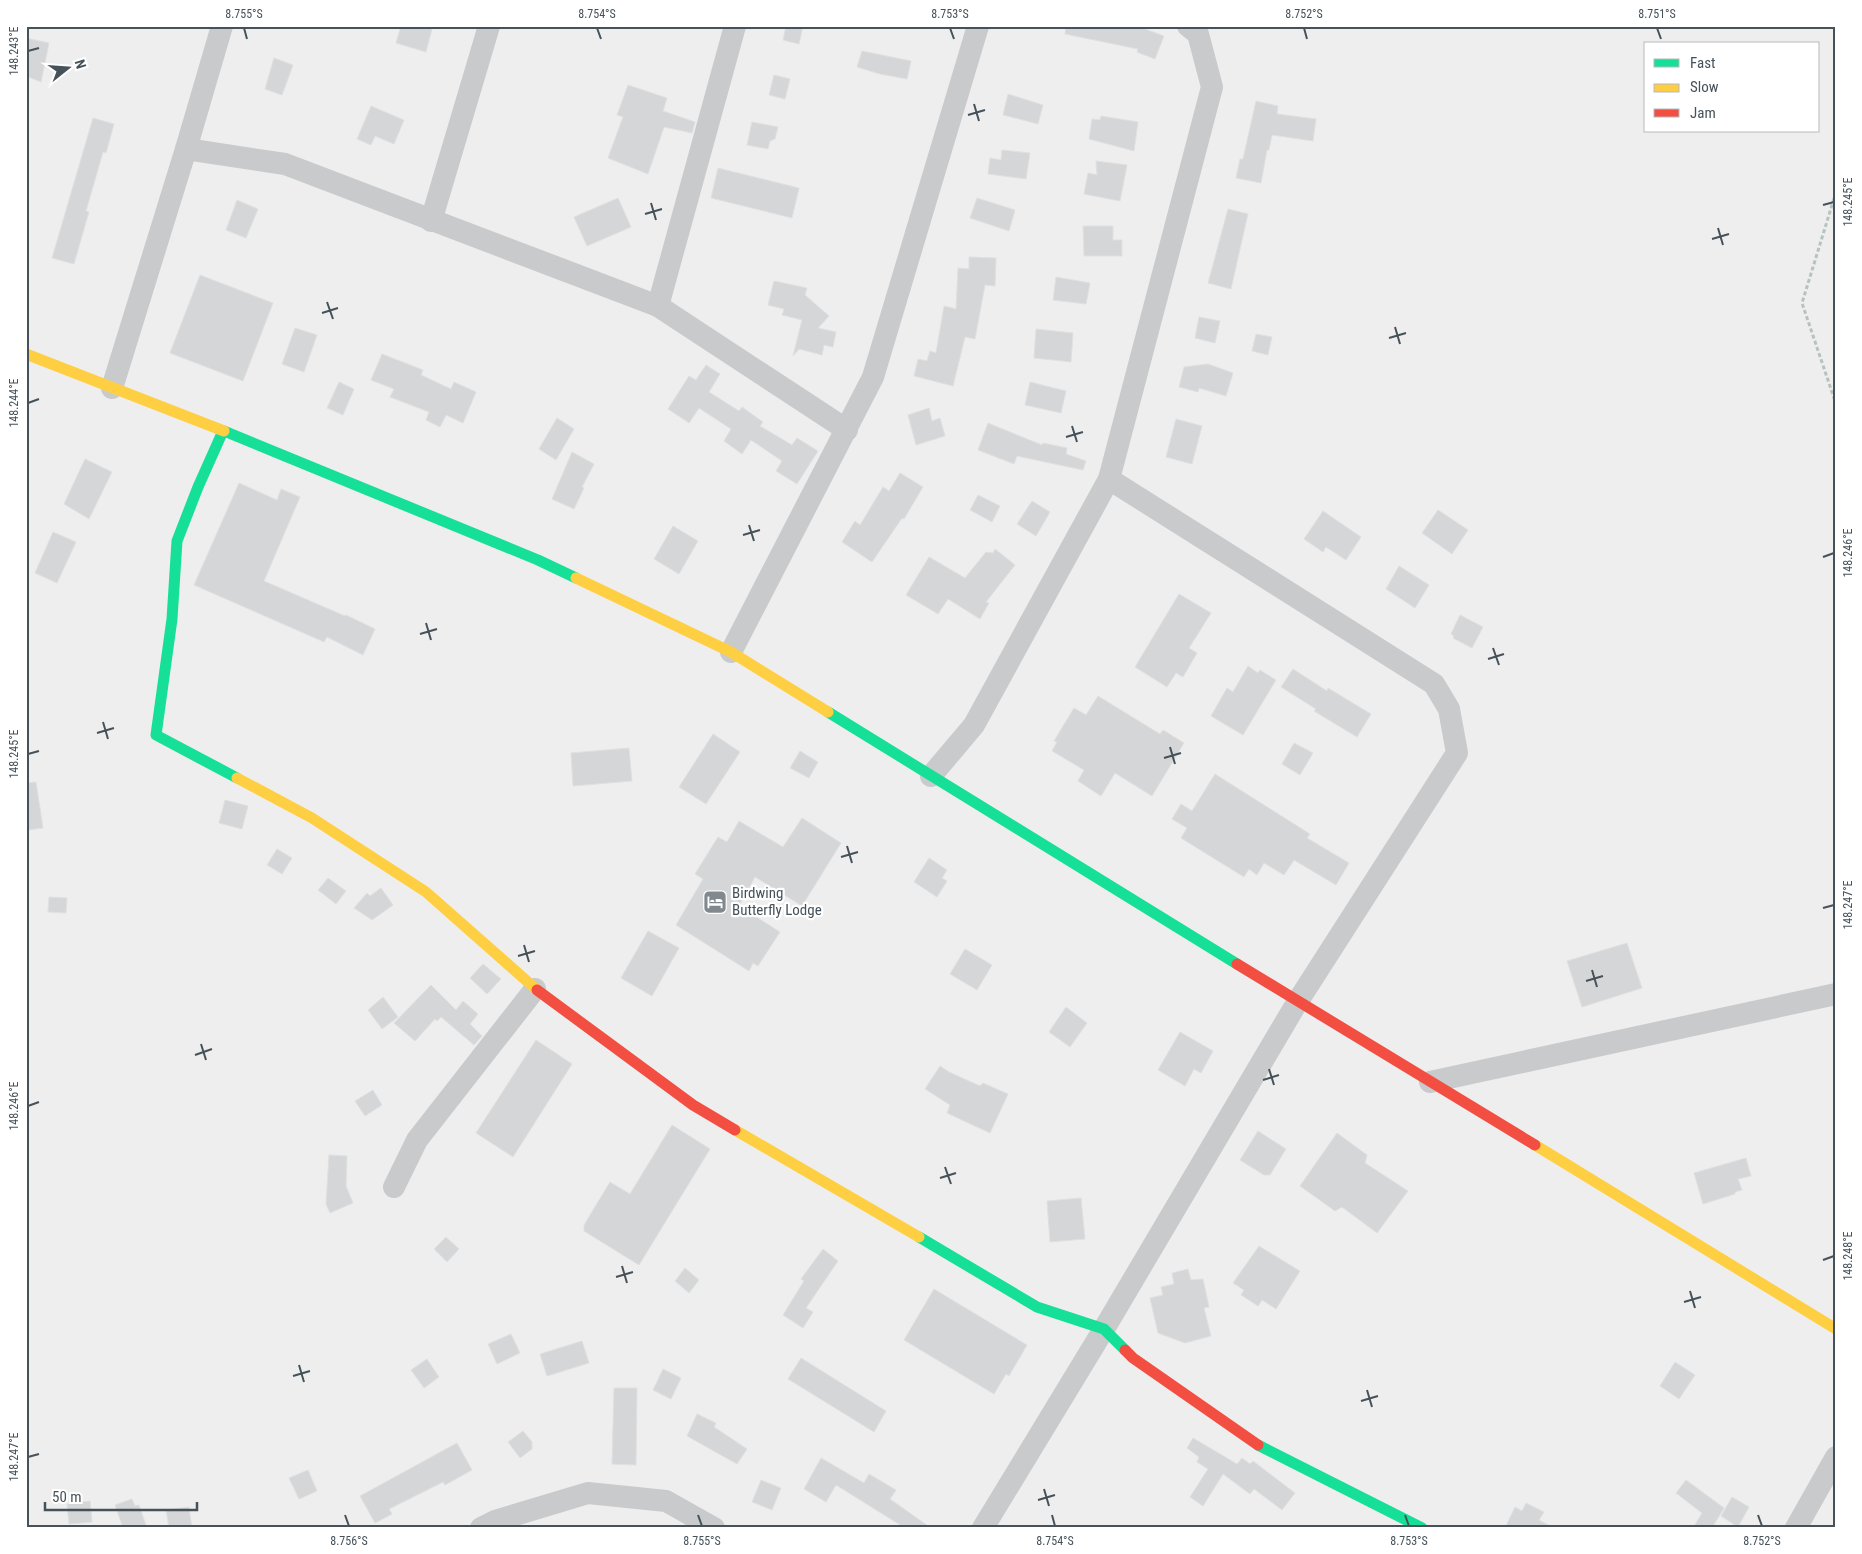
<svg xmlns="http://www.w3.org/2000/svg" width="1862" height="1554" viewBox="0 0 1862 1554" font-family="'Roboto Condensed',sans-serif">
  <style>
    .building { fill: #d5d6d7; stroke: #e0e0e1 }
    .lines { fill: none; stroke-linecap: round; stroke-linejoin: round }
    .path { stroke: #b6c3be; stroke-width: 3; stroke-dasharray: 4 2.5; stroke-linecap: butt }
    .street { stroke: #c8cacc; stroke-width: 22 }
    .fast { stroke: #16e098; stroke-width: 11 }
    .slow { stroke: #ffcf43; stroke-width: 11 }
    .jam { stroke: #f24e42; stroke-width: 11 }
    .ticks { fill: none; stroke: #46525a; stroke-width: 2 }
    .labels { text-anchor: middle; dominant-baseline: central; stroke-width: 4.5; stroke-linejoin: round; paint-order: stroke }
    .poi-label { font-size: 15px; fill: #46525a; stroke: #fff; text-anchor: start }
    .neatline { fill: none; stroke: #46525a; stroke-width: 2 }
    .ticks-label { font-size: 12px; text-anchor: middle; fill: #46525a }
  </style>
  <rect width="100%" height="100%" fill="#efeeee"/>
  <!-- building -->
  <g class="building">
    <polygon points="401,26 423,26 432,29 426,52 396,43"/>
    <polygon points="786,26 803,26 799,44 783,40"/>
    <polygon points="1066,26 1137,26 1164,36 1155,59 1137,52 1138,49 1065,34"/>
    <polygon points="26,38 49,43 41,82 26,76"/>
    <polygon points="862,51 911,61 907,79 880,74 857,67"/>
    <polygon points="274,58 293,65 282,95 265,89"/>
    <polygon points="774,75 790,79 785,99 769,95"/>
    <polygon points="628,85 667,98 663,111 695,122 692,133 664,127 648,174 608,158 623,117 617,115"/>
    <polygon points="1008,94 1043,105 1038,124 1003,115"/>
    <polygon points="1256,101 1278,106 1277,114 1316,119 1313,141 1272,135 1269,150 1267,150 1261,183 1236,178 1240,159 1243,159"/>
    <polygon points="371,106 404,120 394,144 375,136 371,145 357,139"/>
    <polygon points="1101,116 1138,122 1134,151 1089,139 1092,119 1100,120"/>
    <polygon points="93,118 114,124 106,153 103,152 86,211 89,212 74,264 52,258"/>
    <polygon points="752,122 778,127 775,139 770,141 768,149 747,145"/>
    <polygon points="1002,150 1030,153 1026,179 988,174 990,158 1001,160"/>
    <polygon points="1096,161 1127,165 1120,201 1084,194 1088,173 1097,175"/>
    <polygon points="718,168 799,188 792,218 711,198"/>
    <polygon points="618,198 631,227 587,246 574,217"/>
    <polygon points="977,198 1015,210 1009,231 970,218"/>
    <polygon points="237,200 258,209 246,238 226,230"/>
    <polygon points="1228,209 1248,214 1231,289 1208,283"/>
    <polygon points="1083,226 1113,226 1113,240 1122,240 1122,256 1084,256"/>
    <polygon points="969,257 996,258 995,286 985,285 975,339 965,337 953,386 914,376 918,359 927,361 930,351 936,353 944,306 956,309 958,268 969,269"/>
    <polygon points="200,275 273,303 243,381 170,353"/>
    <polygon points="1056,277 1090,283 1086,304 1053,300"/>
    <polygon points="774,281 807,288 805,295 829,316 818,328 836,332 833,347 824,345 822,355 799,349 793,356 802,320 782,315 784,309 768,305"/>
    <polygon points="1199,317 1220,321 1215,343 1195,338"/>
    <polygon points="295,328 317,335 304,372 282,364"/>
    <polygon points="1036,329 1073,333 1071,362 1034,358"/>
    <polygon points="1256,334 1272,337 1268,355 1252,351"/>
    <polygon points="382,354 423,370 421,375 451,389 454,382 476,392 463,423 446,415 440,427 426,420 429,412 390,397 394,389 371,380"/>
    <polygon points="1208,364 1233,373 1226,396 1199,388 1198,392 1179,387 1184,367"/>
    <polygon points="706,365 720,374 709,392 739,411 742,407 763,422 760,426 792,445 797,438 818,451 797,484 776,471 782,461 751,440 742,454 724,441 731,429 699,408 689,423 668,409 689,376 696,380"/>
    <polygon points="339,382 354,389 343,415 327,408"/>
    <polygon points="1030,382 1066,391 1061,413 1025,405"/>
    <polygon points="929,408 932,421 940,418 945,436 916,445 908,415"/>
    <polygon points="557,418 574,429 556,460 539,449"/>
    <polygon points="1176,419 1202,426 1192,464 1166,457"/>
    <polygon points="988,423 1042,445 1043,443 1067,448 1066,454 1086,461 1083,470 1017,456 1014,464 978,450"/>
    <polygon points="572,452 594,464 582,487 584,488 574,509 552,499"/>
    <polygon points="85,459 112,472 89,519 64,504"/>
    <polygon points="900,473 923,487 904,519 902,518 872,562 842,542 855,521 860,525 883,487 889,491"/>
    <polygon points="239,483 277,500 281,489 300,497 264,581 345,616 346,615 375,629 363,655 327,637 324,642 194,585"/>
    <polygon points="978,495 1000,506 992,522 970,510"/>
    <polygon points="1032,501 1050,512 1036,536 1017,524"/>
    <polygon points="1438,510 1468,530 1452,554 1422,533"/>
    <polygon points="1323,511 1361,537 1346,560 1326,547 1323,552 1304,539"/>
    <polygon points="673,526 698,541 679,574 654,559"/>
    <polygon points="53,532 76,542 57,583 35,573"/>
    <polygon points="995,549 1015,565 986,602 989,603 980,619 948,599 938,614 906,595 929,557 965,578 986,552 993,553"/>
    <polygon points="1399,566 1429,585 1415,608 1386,589"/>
    <polygon points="1179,594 1211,613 1189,648 1197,653 1183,677 1176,673 1167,687 1135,667"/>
    <polygon points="1460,615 1483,627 1472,648 1453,638 1454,636 1451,634"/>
    <polygon points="1248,666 1258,673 1260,670 1276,680 1243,735 1211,716 1227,688 1233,692"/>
    <polygon points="1293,669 1327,691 1328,688 1371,714 1357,737 1314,711 1316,709 1281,687"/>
    <polygon points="1098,696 1160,734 1163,730 1184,743 1152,796 1115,773 1101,796 1078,781 1084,770 1052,751 1057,742 1054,741 1074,708 1086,715"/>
    <polygon points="713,734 740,752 706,804 679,787"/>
    <polygon points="1294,743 1313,753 1300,775 1282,764"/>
    <polygon points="629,748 632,781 573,786 571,753"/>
    <polygon points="800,751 818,762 809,778 790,768"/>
    <polygon points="1215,774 1310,834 1307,838 1349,863 1336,885 1294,860 1284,875 1264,863 1257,875 1249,869 1244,877 1181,838 1187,828 1172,819 1181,804 1192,811"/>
    <polygon points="36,782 43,828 28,830 26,783"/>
    <polygon points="225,800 248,806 242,829 219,823"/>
    <polygon points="802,818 841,843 802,906 755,877 739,906 780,932 758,966 753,963 749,971 676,925 703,879 695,874 718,837 727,842 739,821 783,847"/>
    <polygon points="277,849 292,858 282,874 267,865"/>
    <polygon points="929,858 947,870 942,878 947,881 937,897 914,882"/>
    <polygon points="328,878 346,891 336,904 318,890"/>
    <polygon points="381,888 393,905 372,920 354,908 367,893 370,896"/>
    <polygon points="49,897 67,898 66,913 48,912"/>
    <polygon points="648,931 679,948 652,996 621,978"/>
    <polygon points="1627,943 1642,988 1582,1007 1567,961"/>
    <polygon points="965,949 992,965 977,990 950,974"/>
    <polygon points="483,964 501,979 487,994 470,978"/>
    <polygon points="431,985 456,1010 463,1001 478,1014 470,1024 482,1036 474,1045 441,1017 437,1021 435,1019 415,1041 394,1023"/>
    <polygon points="383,997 398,1017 382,1029 368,1010"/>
    <polygon points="1066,1007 1087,1023 1070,1047 1049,1032"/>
    <polygon points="1180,1032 1213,1051 1201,1073 1194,1069 1185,1086 1158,1070"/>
    <polygon points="536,1040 572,1064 513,1157 476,1133"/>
    <polygon points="940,1066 949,1072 980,1086 983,1083 1008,1094 990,1133 947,1113 950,1105 925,1089"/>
    <polygon points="373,1090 382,1105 365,1116 355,1101"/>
    <polygon points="672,1125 710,1149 639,1265 584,1231 584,1225 610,1182 630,1194"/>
    <polygon points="1258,1131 1286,1149 1270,1175 1264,1175 1240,1160"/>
    <polygon points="1337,1133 1367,1155 1365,1163 1408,1191 1377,1233 1342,1207 1335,1211 1300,1186"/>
    <polygon points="329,1155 347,1156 346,1186 353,1203 330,1213 326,1204"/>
    <polygon points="1746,1158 1751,1176 1738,1179 1742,1190 1735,1192 1735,1194 1703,1204 1694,1173"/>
    <polygon points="1081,1198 1085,1239 1050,1242 1047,1201"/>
    <polygon points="446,1237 459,1249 447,1262 434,1249"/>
    <polygon points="1259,1246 1300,1271 1276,1309 1262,1300 1258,1306 1241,1295 1244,1290 1233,1283"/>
    <polygon points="823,1249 838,1261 806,1308 813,1312 803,1328 783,1315 804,1281 801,1279"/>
    <polygon points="685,1268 699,1280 689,1293 675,1281"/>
    <polygon points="1188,1269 1191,1280 1203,1279 1209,1307 1204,1308 1211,1336 1185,1343 1158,1333 1150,1298 1163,1295 1161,1287 1174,1284 1172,1273"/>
    <polygon points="934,1289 1027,1345 1009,1376 1006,1374 994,1394 904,1340"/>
    <polygon points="511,1334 520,1353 497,1364 488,1344"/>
    <polygon points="582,1341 589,1363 547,1376 540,1354"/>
    <polygon points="801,1358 886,1411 874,1432 788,1379"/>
    <polygon points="427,1359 439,1377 424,1388 411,1370"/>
    <polygon points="1675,1362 1695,1375 1679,1399 1660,1386"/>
    <polygon points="663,1369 681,1378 671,1399 653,1390"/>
    <polygon points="614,1388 637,1388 636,1465 612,1464"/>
    <polygon points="697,1414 716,1423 714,1427 747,1449 737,1464 687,1436"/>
    <polygon points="523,1431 532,1442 532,1449 520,1458 508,1442"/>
    <polygon points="1193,1438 1237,1464 1242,1458 1250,1464 1253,1461 1295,1493 1282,1510 1254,1489 1250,1494 1223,1474 1203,1506 1190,1497 1208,1469 1197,1462 1199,1457 1187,1448"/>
    <polygon points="457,1443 472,1470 445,1485 443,1482 389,1509 392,1514 375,1523 360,1496"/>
    <polygon points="821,1458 864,1483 869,1474 896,1490 890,1499 931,1528 905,1528 836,1485 826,1502 804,1489"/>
    <polygon points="308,1470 317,1491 299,1499 289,1478"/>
    <polygon points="761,1480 781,1488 772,1510 752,1502"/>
    <polygon points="1686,1480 1724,1508 1712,1528 1693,1528 1702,1513 1676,1493"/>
    <polygon points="1732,1497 1749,1507 1738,1527 1721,1516"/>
    <polygon points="132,1499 135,1506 139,1505 147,1528 123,1528 115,1505"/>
    <polygon points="90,1501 92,1522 69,1524 67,1504"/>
    <polygon points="1526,1503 1544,1512 1539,1520 1554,1528 1505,1528 1515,1507 1522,1511"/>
    <polygon points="189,1507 192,1528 169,1528 166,1510"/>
  </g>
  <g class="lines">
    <!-- path -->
    <polyline class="path" points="1836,192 1802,303 1836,404"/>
    <!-- street -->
    <g class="street">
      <polyline points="186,149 285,164 658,306 847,430"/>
      <polyline points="431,221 489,26"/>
      <polyline points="658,306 735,26"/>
      <polyline points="112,388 186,149 222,26"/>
      <polyline points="731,652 873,377 978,26"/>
      <polyline points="931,776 974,725 1109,479 1212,87 1198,34 1188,26"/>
      <polyline points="1430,1082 1836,994"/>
      <polyline points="394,1187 417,1140 535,989"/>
      <polyline points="481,1528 495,1521 588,1493 666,1501 714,1528"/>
      <polyline points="983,1528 1104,1329 1298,1001 1457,753 1449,709 1434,684 1109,479"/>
      <polyline points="1796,1528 1836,1457"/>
    </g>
    <!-- fast -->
    <g class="fast">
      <polyline points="223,431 198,487 177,541 172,619 156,735 237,778"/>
      <polyline points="224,431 538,560 576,578"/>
      <polyline points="828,712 1237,964"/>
      <polyline points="919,1237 1037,1307 1104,1329 1125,1350"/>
      <polyline points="1258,1445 1422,1528"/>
    </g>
    <!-- slow -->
    <g class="slow">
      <polyline points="26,354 224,431"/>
      <polyline points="576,578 731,652 828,712"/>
      <polyline points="237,778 312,818 426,892 537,990"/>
      <polyline points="735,1130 919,1237"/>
      <polyline points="1535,1145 1836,1329"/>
    </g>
    <!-- jam -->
    <g class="jam">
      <polyline points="1237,964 1535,1145"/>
      <polyline points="537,990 693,1105 735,1130"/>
      <polyline points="1125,1350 1133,1358 1258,1445"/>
    </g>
  </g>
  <!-- ticks -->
  <path class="ticks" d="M 244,28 L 247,39M 597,28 L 601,39M 950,28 L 954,39M 1304,28 L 1307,39M 1657,28 L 1661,39M 28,51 L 39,48M 974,104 L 979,121M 968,115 L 985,110M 651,203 L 656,220M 1823,205 L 1834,202M 645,214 L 662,209M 1718,228 L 1723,245M 1712,239 L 1729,234M 327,302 L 333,319M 322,313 L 338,308M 1395,327 L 1400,344M 1389,338 L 1406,333M 28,403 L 39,399M 1072,426 L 1077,442M 1066,437 L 1083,432M 749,525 L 754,541M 743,535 L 760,530M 1823,557 L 1834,553M 426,623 L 431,640M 420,634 L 437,629M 1493,648 L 1499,665M 1488,659 L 1504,654M 103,722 L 108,739M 97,733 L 114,728M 1170,747 L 1175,764M 28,754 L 39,751M 1164,758 L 1181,753M 847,846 L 852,863M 841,857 L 858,852M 1823,908 L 1834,905M 524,945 L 529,962M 518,956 L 535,951M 1592,970 L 1597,987M 1586,981 L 1603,976M 201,1044 L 206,1060M 195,1055 L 212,1049M 1269,1069 L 1274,1085M 1263,1080 L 1279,1075M 28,1106 L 39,1102M 945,1167 L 951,1184M 940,1178 L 956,1173M 1823,1260 L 1834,1256M 622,1266 L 627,1283M 616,1277 L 633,1272M 1690,1291 L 1695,1308M 1684,1302 L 1701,1297M 299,1365 L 304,1382M 293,1376 L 310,1371M 1367,1390 L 1372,1407M 1361,1401 L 1378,1396M 28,1457 L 39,1454M 1044,1489 L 1049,1506M 1038,1500 L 1055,1495M 345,1515 L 349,1526M 698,1515 L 702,1526M 1052,1515 L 1055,1526M 1405,1515 L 1409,1526M 1758,1515 L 1762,1526"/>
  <!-- icons -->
  <defs>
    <g id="hotel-square" transform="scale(1.25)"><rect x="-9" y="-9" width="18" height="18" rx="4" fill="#81898e" stroke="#fff"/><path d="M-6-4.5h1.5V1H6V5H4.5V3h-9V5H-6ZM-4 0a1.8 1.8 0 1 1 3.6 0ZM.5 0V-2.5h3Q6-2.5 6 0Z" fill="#fff"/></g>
  </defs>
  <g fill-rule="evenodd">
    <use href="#hotel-square" x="715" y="902"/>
  </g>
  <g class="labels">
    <!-- poi labels -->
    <g class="poi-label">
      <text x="732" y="893">Birdwing<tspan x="732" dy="17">Butterfly Lodge</tspan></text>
    </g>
  </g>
  <!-- border -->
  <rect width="1862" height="1554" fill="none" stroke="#ffffff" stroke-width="55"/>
  <!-- legend -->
  <rect x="1644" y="42" width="175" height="90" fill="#ffffff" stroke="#b5babd"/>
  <rect x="1654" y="59" width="25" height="8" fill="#16e098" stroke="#b5babd"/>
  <text x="1690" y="68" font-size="15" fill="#46525a">Fast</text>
  <rect x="1654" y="84" width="25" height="8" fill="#ffcf43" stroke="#b5babd"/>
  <text x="1690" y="92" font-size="15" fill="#46525a">Slow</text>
  <rect x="1654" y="109" width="25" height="8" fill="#f24e42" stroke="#b5babd"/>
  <text x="1690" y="118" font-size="15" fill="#46525a">Jam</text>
  <!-- north arrow -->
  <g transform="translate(68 68) rotate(73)" stroke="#ffffff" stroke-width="4" paint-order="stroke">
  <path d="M0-4L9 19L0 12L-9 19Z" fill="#46525a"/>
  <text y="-8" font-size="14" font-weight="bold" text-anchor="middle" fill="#46525a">N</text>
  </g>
  <!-- scale -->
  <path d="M45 1502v8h152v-8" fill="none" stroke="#46525a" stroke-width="2.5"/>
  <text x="52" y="1502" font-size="15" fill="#46525a" stroke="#ffffff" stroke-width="4" paint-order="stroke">50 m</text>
  <rect x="28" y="28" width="1806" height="1498" class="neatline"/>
  <g class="ticks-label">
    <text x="244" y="18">8.755°S</text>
    <text x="597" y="18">8.754°S</text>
    <text x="950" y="18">8.753°S</text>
    <text x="1304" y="18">8.752°S</text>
    <text x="1657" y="18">8.751°S</text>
    <text transform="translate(14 51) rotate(-90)" y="4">148.243°E</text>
    <text transform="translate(1848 202) rotate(-90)" y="4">148.245°E</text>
    <text transform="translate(14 403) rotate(-90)" y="4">148.244°E</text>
    <text transform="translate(1848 553) rotate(-90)" y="4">148.246°E</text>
    <text transform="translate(14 754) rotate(-90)" y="4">148.245°E</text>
    <text transform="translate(1848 905) rotate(-90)" y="4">148.247°E</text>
    <text transform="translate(14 1106) rotate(-90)" y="4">148.246°E</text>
    <text transform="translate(1848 1256) rotate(-90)" y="4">148.248°E</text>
    <text transform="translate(14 1457) rotate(-90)" y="4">148.247°E</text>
    <text x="349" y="1545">8.756°S</text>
    <text x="702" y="1545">8.755°S</text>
    <text x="1055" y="1545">8.754°S</text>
    <text x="1409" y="1545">8.753°S</text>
    <text x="1762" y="1545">8.752°S</text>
  </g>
</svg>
